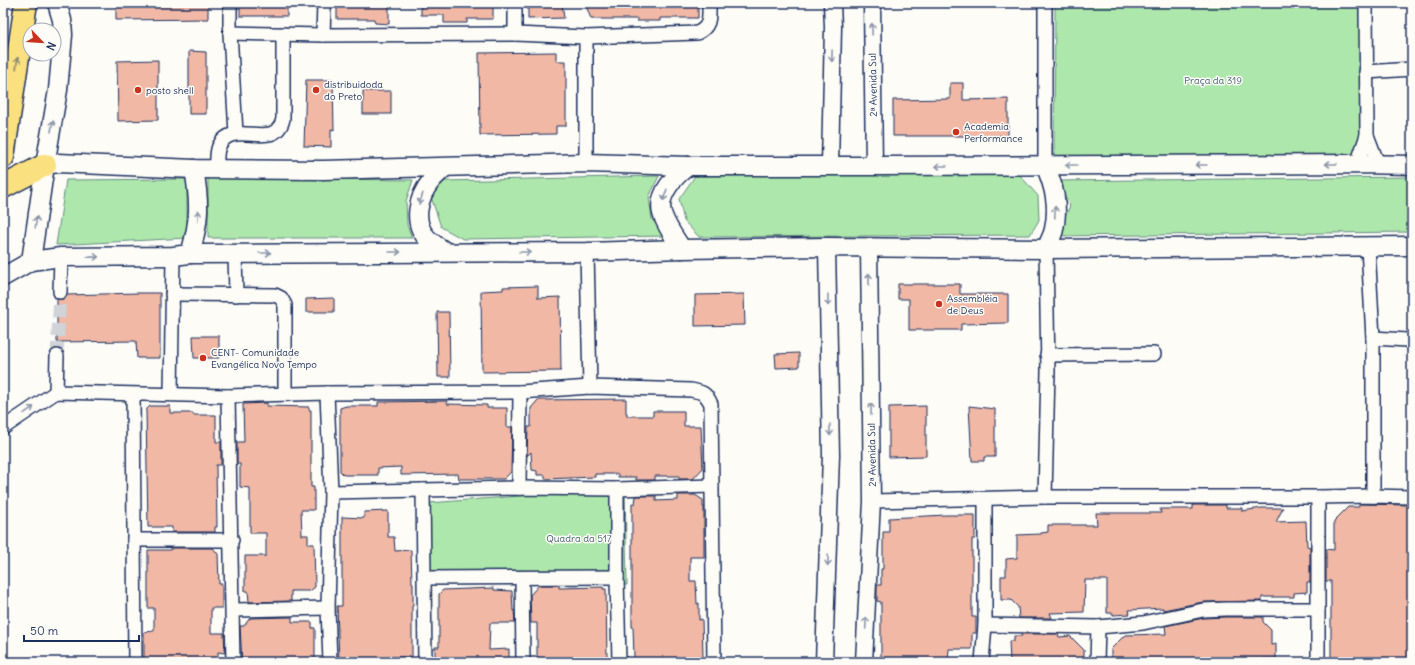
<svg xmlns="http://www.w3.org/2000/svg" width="1415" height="665" viewBox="0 0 1415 665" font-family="Delius,sans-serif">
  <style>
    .green { fill: #aee7ab; stroke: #648b84 }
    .building { fill: #f0b8a5; stroke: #1b2f5e }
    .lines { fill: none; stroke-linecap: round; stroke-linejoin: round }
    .minor-tunnel { stroke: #d0d3d8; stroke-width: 13; stroke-dasharray: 13 6; stroke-linecap: butt }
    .minor-casing { stroke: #1b2f5e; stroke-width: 16 }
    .tertiary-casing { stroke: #1b2f5e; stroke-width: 19 }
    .secondary-casing { stroke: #1b2f5e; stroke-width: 21 }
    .motorway-casing { stroke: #1b2f5e; stroke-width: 25 }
    .minor { stroke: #fdfcf7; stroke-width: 13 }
    .tertiary { stroke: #fdfcf7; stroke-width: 16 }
    .secondary { stroke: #fdfcf7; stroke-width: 18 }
    .motorway { stroke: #fbe080; stroke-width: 22 }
    .oneway { stroke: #8c96aa }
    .oneway2 { stroke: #8b886f }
    .poi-dot { fill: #c8321e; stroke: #fdfcf7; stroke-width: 1.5 }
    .labels { text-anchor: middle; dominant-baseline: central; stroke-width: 3; stroke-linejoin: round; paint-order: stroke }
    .park-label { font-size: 10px; fill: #405d71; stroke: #fdfcf7 }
    .poi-label { font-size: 10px; fill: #1b2f5e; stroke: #fdfcf7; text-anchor: start }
    .street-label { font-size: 10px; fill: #1b2f5e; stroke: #fdfcf7 }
  </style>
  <rect width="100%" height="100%" fill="#fdfcf7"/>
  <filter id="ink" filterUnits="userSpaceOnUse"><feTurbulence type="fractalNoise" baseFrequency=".025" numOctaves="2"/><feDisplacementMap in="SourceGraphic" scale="8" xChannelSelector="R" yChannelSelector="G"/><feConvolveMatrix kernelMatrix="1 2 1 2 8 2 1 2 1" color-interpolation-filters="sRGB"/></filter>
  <g filter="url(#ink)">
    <!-- green -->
    <g class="green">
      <polygon points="1055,3 1373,3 1372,157 1054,158"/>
      <polygon points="1018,173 1038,196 1039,220 1030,235 699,237 684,221 679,199 695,176"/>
      <polygon points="659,176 649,197 652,220 669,236 463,239 441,227 430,194 445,181"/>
      <polygon points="1412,177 1412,232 1056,236 1070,206 1056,181"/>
      <polygon points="208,178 413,180 406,201 407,225 412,238 208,238"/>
      <polygon points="187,179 187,238 56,245 66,180"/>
      <polygon points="625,488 627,585 431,580 429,503"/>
    </g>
    <!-- building -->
    <g class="building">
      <polygon points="116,3 208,3 208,19 116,20"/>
      <rect x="240" y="3" width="47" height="13"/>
      <polygon points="337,3 389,3 389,24 375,23 374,19 337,19"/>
      <polygon points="421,3 493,3 493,19 467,19 467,23 444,23 444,15 421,15"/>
      <polygon points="528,3 562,3 564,18 528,19"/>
      <polygon points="585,3 698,3 698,18 660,18 660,21 637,21 638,19 591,19"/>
      <polygon points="189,51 206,52 206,114 189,114"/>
      <polygon points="556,52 556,61 566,61 566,126 556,126 556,134 480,135 479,53"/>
      <polygon points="158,60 158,120 118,121 117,61"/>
      <polygon points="306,80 333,80 334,130 331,129 331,147 304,146"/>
      <polygon points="950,83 963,83 963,100 1008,99 1008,136 893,136 893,100 950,99"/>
      <rect x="363" y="91" width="28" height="23"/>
      <polygon points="898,284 960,284 960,294 1008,294 1008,323 961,324 961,330 909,330 909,299 898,299"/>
      <polygon points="538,286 538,298 560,297 561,371 482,372 481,291 503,290 503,287"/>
      <polygon points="138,293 160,293 160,358 137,358 136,341 57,342 57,299 63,299 67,295"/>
      <polygon points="744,294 745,325 695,326 695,295"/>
      <polygon points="334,298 334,312 306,312 306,299"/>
      <polygon points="437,312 449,312 450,377 438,377"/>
      <polygon points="193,336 219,336 219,358 194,358"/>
      <polygon points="799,353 799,367 776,368 775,354"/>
      <polygon points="626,399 626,413 627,413 627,416 653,416 653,411 684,411 684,426 701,426 703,468 693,479 679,479 679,476 655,476 655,480 636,480 636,477 618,477 618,474 595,474 595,477 545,479 545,475 537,475 537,471 532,470 531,452 527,456 528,427 531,427 531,408 538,400"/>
      <polygon points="447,401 447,404 487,405 487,408 507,408 507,427 512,427 511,472 504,479 459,479 458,474 401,475 401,467 378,468 378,475 344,475 340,471 340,408 346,406 378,406 378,402"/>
      <polygon points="267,403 267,406 309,407 309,410 311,410 311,487 314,487 314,510 301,510 302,535 308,535 308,544 314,544 315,587 310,591 291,591 291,601 249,602 248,591 245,591 245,556 266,556 266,533 250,533 250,488 240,487 240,464 237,464 237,442 244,442 243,404"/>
      <polygon points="150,406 170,406 170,413 193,413 193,415 216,415 216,442 221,442 221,465 216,465 217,527 215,527 215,532 172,532 172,527 148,527 146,410"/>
      <polygon points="926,406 926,456 889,457 889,407"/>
      <polygon points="969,406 995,409 995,457 984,457 984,461 972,461"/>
      <polygon points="678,495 695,495 703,500 703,507 704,507 704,557 690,557 690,581 696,581 697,604 699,603 699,620 702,619 703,656 699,661 637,661 634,657 633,627 632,627 632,503 635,504 636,496 656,496 656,501 678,500"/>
      <polygon points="1359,504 1409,505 1409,516 1412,518 1412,661 1331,662 1331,581 1326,581 1326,549 1334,550 1334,521 1348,507 1359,507"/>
      <polygon points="1193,505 1226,505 1226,508 1242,508 1242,511 1262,508 1283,508 1276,522 1306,521 1307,546 1310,547 1310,582 1307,582 1307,592 1294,593 1294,597 1262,597 1262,601 1203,602 1163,610 1163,608 1129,610 1130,614 1113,615 1113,613 1107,613 1107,580 1085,580 1084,612 1050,613 1052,618 1019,618 1018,607 1011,600 1001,600 1001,576 1006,576 1006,559 1017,558 1017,535 1041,534 1041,533 1048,532 1048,525 1097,525 1096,513 1161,513 1160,509 1193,509"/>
      <polygon points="388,511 388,537 394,537 395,551 411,550 412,583 413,583 413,606 412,606 412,657 389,657 389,662 339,662 337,606 342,606 342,517 364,518 364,512"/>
      <polygon points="946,515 975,515 975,539 972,539 972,617 976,617 976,633 972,633 972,649 949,649 948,662 881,662 881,602 877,601 877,585 881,585 881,569 883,569 883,532 889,532 889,518"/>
      <polygon points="171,548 213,548 218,554 219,584 222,584 222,608 211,608 211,633 224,633 225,653 218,652 218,662 144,662 144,632 154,631 154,608 148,608 148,550 171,550"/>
      <polygon points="539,585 559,585 559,588 603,587 603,589 606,589 607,660 588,660 588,662 537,662 537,623 531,623 530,595"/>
      <polygon points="494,588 494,590 512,591 513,611 514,610 515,623 490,623 489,650 509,649 509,662 435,662 435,647 439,647 439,594 443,590"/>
      <polygon points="292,617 292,622 312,622 312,628 315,628 315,662 242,662 240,626 244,626 250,618"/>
      <polygon points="1226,617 1263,617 1263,622 1271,630 1271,645 1276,644 1276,659 1263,659 1263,662 1111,662 1111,649 1125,635 1166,634 1165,626 1204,618"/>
      <polygon points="1021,634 1058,634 1059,637 1070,636 1084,650 1084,662 1010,662 1009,641 1014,641 1014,636 1022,636"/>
    </g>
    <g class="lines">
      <!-- minor-tunnel -->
      <polyline class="minor-tunnel" points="57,356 60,292"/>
      <!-- minor casing -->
      <g class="minor-casing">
        <g id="minor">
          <polyline points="230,3 230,33 236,133"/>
          <polyline points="515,3 515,34"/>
          <polyline points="1045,3 1045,165"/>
          <path d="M 230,33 L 323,35 L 515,34 L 586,37 L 697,33 C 711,27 709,17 709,3"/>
          <polyline points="323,35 324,3"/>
          <polyline points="586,37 586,163"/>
          <polyline points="1366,72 1412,69"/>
          <polyline points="1367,135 1378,164"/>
          <polyline points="1357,164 1367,135 1366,3"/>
          <path d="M 217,168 C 217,161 216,153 219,146 C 233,117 275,153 283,119 L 283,34"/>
          <polyline points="1368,247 1373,338 1373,496"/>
          <polyline points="587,252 590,387"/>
          <polyline points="235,253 236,295"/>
          <polyline points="60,292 61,257"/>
          <polyline points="172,294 275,295 281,298 285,305 285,394"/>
          <polyline points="1373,338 1407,340 1412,342"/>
          <polyline points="1047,355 1154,354"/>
          <polyline points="56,392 57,356"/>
          <polyline points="327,393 331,492 328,608 330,662"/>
          <polyline points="171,394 173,256"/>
          <polyline points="133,395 135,662"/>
          <polyline points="228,396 233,662"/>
          <path d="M 3,428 L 56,392 L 228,396 L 327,393 L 520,392 L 590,387 L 691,390 C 702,392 706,393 711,404 L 714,662"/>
          <polyline points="519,488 520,392"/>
          <polyline points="617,489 617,577 619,662"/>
          <polyline points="423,490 425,662"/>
          <polyline points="331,492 519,488 617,489 712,486"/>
          <polyline points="1045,497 1048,371 1046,249"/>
          <polyline points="1318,497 1318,662"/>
          <polyline points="872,501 1045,497 1318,497 1373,496 1412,497"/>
          <polyline points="134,540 232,540"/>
          <polyline points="425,578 617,577"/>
          <polyline points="522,578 523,662"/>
          <polyline points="233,610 328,608"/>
          <polyline points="985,625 1098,627 1143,623 1203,610 1226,609 1318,609"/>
          <polyline points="982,662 985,625 985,500"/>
          <polyline points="1097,662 1098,627"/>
        </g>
      </g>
      <!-- tertiary casing -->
      <g class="tertiary-casing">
        <g id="tertiary">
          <polyline points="872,3 874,166"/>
          <polyline points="830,165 833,27 832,3"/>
          <polyline points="824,662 831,455 827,247"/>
          <polyline points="864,662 872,501 869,247"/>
        </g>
      </g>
      <!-- secondary casing -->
      <g class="secondary-casing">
        <g id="secondary">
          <polyline points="45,165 58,163 194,169 323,170 586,163 688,166 874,166 1357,164 1412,165"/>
          <path d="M 1045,165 C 1054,186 1059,205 1054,229 C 1053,235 1049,242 1046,249"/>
          <path d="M 444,168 C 440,172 435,176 431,181 C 418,197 411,224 429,240 C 434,244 440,248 446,252"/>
          <path d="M 682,249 C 674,237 666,226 662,213 C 657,194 675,176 688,166"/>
          <path d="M 190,254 C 200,220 200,203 194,169"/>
          <polyline points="31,261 45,165 58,90 63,35 62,20 57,3"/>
          <polyline points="3,277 31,261 61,257 173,256 190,254 587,252 682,249 827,247 1046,249 1412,246"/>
        </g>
      </g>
      <!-- motorway casing -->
      <g class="motorway-casing">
        <g id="motorway">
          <polyline points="3,157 26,3"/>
          <polyline points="3,187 45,165"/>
        </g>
      </g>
      <!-- minor -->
      <use href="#minor" class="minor"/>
      <!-- tertiary -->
      <use href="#tertiary" class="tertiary"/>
      <!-- secondary -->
      <use href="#secondary" class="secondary"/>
      <!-- motorway -->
      <use href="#motorway" class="motorway"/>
    </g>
    <!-- one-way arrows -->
    <defs><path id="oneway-shaft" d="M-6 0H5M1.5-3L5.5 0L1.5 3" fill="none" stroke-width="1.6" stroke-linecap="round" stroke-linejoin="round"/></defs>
    <g class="oneway">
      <use href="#oneway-shaft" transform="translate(872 29) rotate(-91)"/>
      <use href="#oneway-shaft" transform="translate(832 56) rotate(91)"/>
      <use href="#oneway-shaft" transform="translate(52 126) rotate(-80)"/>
      <use href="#oneway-shaft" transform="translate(1331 164) rotate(180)"/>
      <use href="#oneway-shaft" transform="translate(1071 165) rotate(180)"/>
      <use href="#oneway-shaft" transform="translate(1201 165) rotate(180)"/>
      <use href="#oneway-shaft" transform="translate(941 166) rotate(180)"/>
      <use href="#oneway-shaft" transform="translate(665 195) rotate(108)"/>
      <use href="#oneway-shaft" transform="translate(421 199) rotate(109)"/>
      <use href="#oneway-shaft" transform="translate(1055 212) rotate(-88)"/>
      <use href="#oneway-shaft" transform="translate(198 216) rotate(-86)"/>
      <use href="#oneway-shaft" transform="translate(36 222) rotate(-83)"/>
      <use href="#oneway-shaft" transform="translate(395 252)"/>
      <use href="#oneway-shaft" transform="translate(525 252)"/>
      <use href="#oneway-shaft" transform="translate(265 253)"/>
      <use href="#oneway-shaft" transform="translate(93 257) rotate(-1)"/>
      <use href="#oneway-shaft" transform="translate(869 279) rotate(-91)"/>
      <use href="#oneway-shaft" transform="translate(828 300) rotate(89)"/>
      <use href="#oneway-shaft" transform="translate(871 409) rotate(-91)"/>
      <use href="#oneway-shaft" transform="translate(29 410) rotate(-35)"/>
      <use href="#oneway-shaft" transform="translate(830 430) rotate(89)"/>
      <use href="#oneway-shaft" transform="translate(828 560) rotate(92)"/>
      <use href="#oneway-shaft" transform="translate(866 623) rotate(-87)"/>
    </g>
    <use class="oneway2" href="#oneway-shaft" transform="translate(17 63) rotate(-82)"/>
  </g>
  <!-- markers -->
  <g class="poi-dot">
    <circle cx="138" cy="90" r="4"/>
    <circle cx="316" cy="90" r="4"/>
    <circle cx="956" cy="132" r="4"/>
    <circle cx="939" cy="304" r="4"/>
    <circle cx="203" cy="358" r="4"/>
  </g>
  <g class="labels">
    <!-- park labels -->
    <g class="park-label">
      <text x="1213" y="80">Praça da 319</text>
      <text x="579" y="538">Quadra da 517</text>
    </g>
    <!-- poi labels -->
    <g class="poi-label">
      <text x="324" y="84">distribuidoda<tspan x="324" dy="12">do Preto</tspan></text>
      <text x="146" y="90">posto shell</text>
      <text x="964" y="126">Academia<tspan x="964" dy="12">Performance</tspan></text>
      <text x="947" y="298">Assembléia<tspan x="947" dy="12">de Deus</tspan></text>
      <text x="211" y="352">CENT- Comunidade<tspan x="211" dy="12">Evangélica Novo Tempo</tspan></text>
    </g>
    <!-- street labels -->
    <g class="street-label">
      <text transform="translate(873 85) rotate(-91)">2ᵃ Avenida Sul</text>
      <text transform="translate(872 455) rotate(-91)">2ᵃ Avenida Sul</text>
    </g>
  </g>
  <!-- margin -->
  <rect width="1415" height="665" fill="none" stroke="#fdfcf7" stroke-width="16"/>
  <rect x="8" y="8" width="1399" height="649" fill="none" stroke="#1b2f5e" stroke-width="1.5" filter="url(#ink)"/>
  <!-- north arrow -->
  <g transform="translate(42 42) rotate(115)"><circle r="19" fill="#fdfcf7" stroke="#a3aaba"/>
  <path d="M0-3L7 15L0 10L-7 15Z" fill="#c8321e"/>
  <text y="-6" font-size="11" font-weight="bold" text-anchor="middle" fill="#1b2f5e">N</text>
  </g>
  <!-- scale -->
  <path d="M24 635v6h115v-6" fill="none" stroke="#1b2f5e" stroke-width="2"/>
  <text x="30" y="635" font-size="12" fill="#1b2f5e" stroke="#fdfcf7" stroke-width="3" paint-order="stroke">50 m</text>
</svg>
